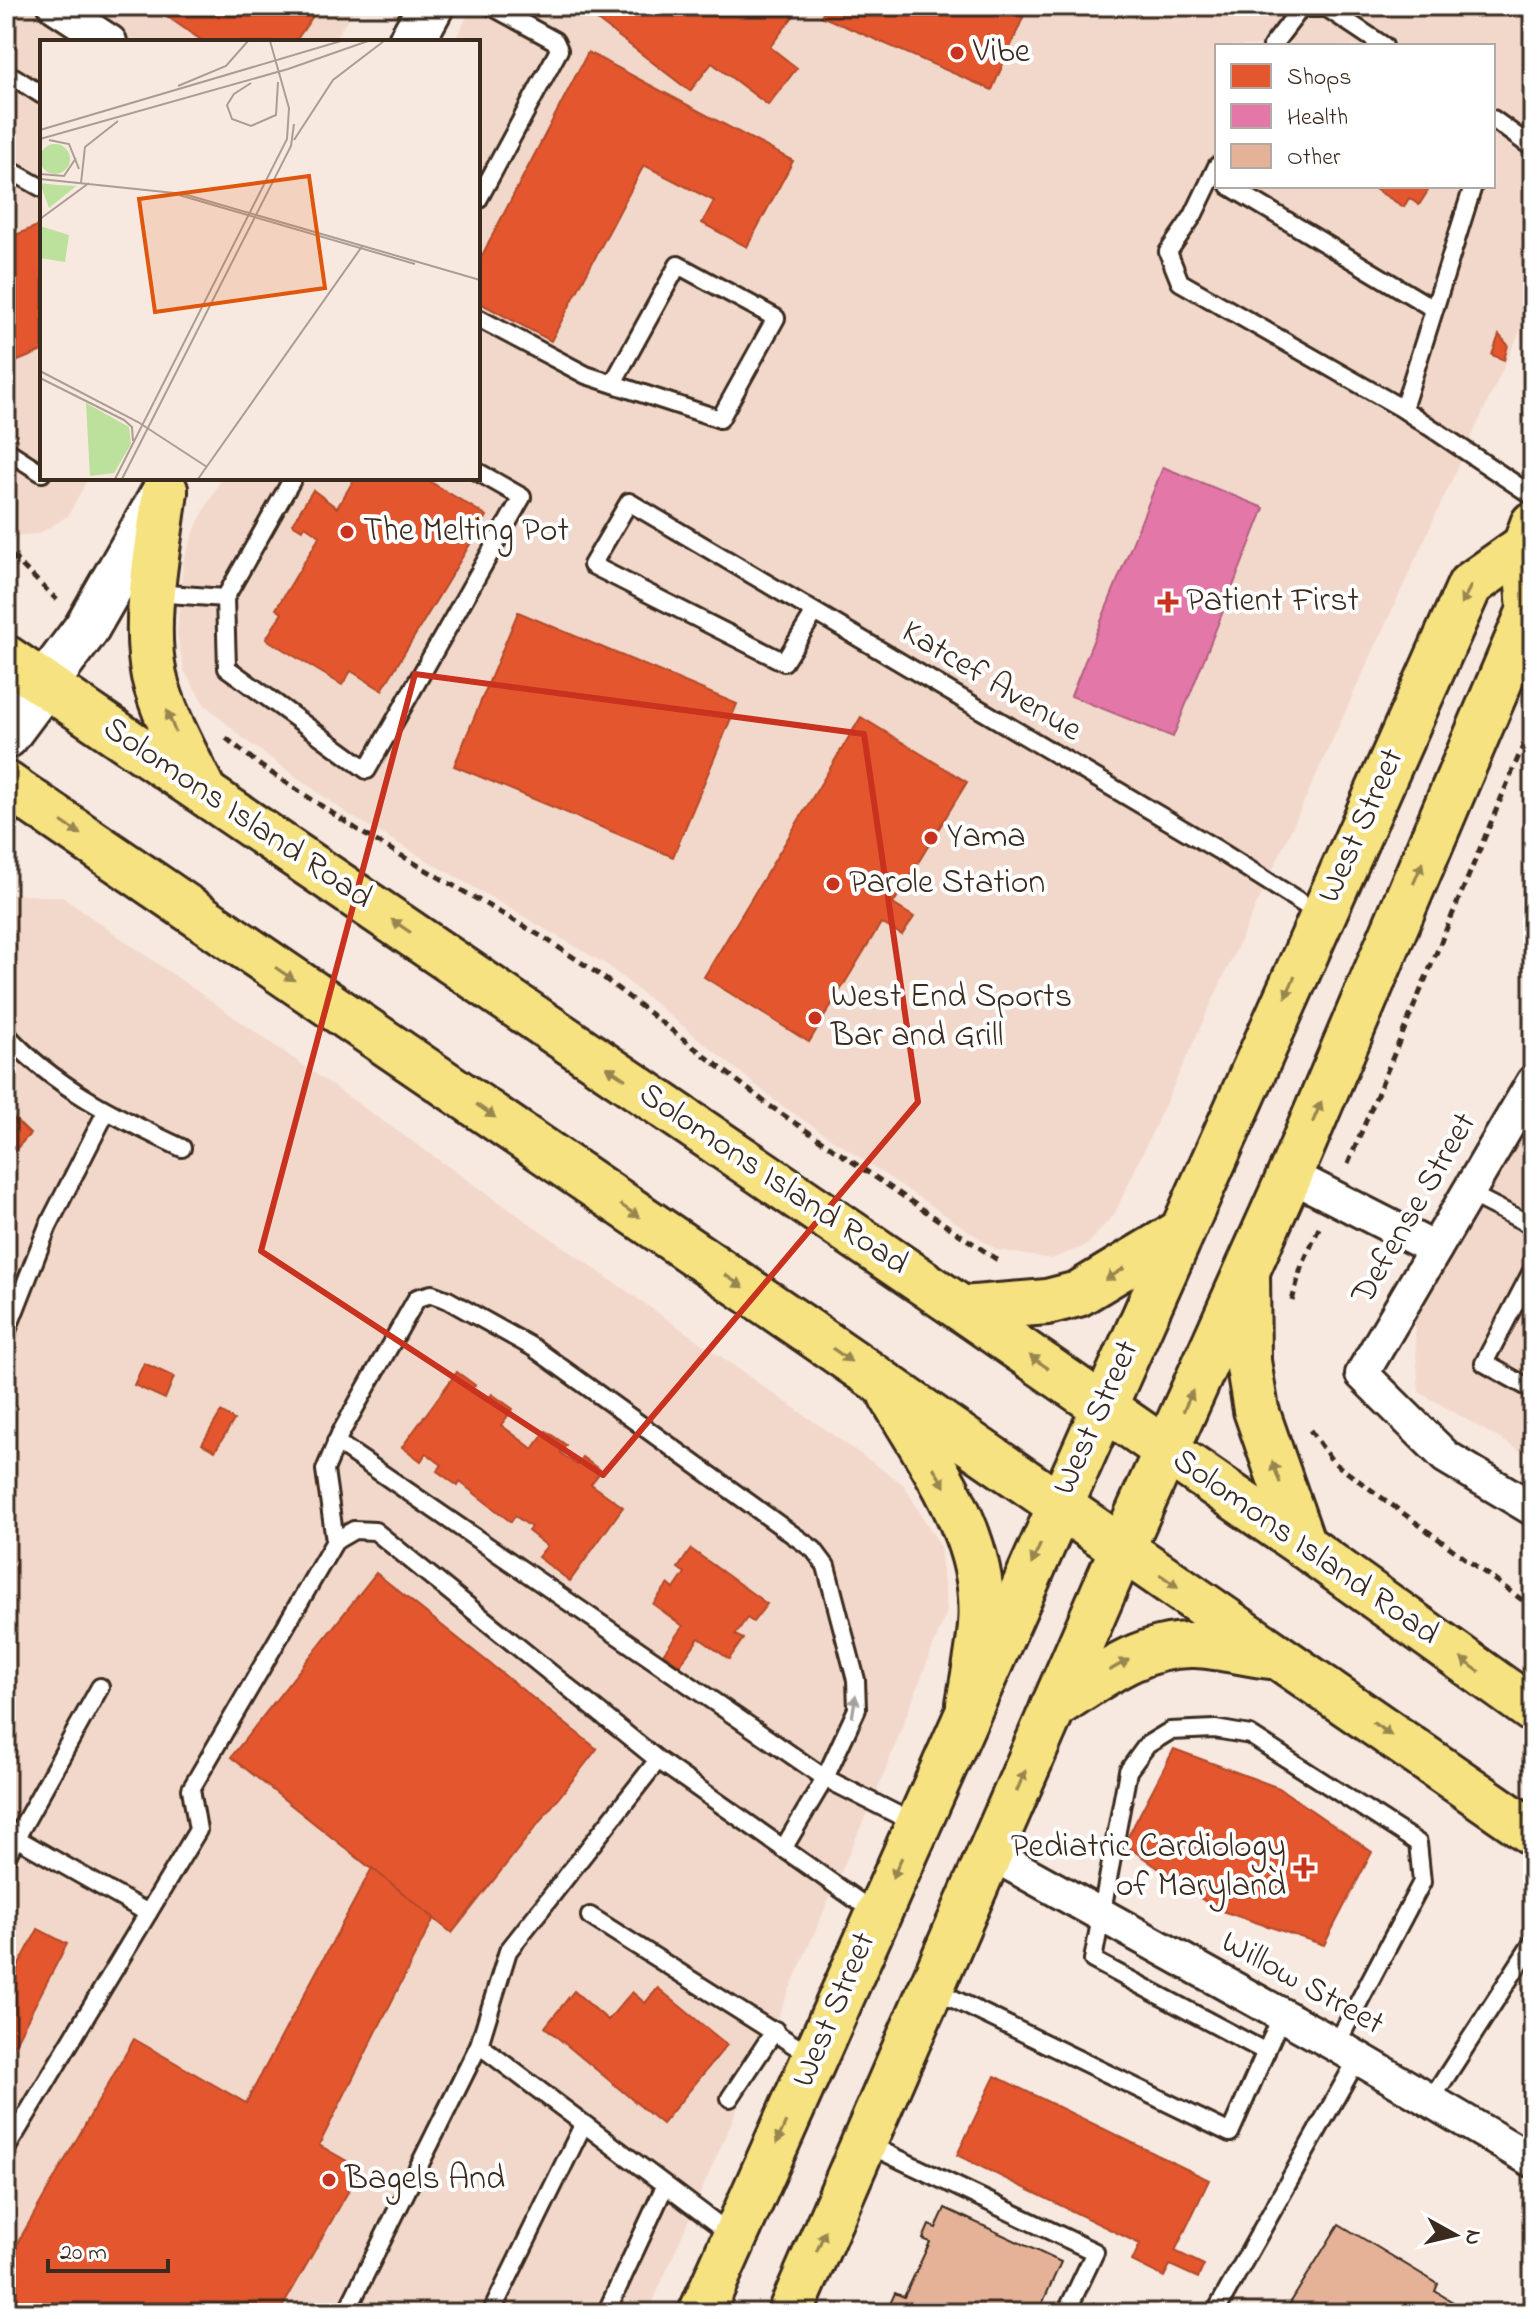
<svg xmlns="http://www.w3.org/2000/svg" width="1539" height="2319" viewBox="0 0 1539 2319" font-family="'Indie Flower',sans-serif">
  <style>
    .built { fill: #f2d8ca; fill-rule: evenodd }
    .shops { fill: #e4572e; stroke: #b14a29; stroke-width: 2 }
    .health { fill: #e377a8; stroke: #b1607f; stroke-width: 2 }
    .building { fill: #e5b298; stroke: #3b2a1e; stroke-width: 2 }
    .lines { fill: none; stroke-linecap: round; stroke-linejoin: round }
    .lane-casing { stroke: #3b2a1e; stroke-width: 22 }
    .street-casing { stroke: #3b2a1e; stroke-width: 38 }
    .secondary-casing { stroke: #3b2a1e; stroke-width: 50 }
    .primary-casing { stroke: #3b2a1e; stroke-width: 50 }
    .highway-casing { stroke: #3b2a1e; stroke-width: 50 }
    .path { stroke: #3b2a1e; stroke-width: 5; stroke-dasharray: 8 6; stroke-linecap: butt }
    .lane { stroke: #fff; stroke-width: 16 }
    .street { stroke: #fff; stroke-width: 32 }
    .secondary { stroke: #fff; stroke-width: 44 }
    .primary { stroke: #f6e281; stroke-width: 44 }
    .highway { stroke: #f6e281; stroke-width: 44 }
    .oneway { fill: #988650 }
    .oneway2 { fill: #a79f9a }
    .marked { fill: none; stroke: #c8321e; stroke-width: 6; stroke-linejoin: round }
    .poi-dot { fill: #c8321e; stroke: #fff; stroke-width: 3 }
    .labels { text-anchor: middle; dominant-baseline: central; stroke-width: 8; stroke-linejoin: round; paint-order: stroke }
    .poi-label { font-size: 34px; fill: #3b2a1e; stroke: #fff; text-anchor: start }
    .street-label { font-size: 34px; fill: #3b2a1e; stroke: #fff }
    .inset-road { fill: none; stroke: #ac9c92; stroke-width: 2 }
    .view { fill: #df570d; fill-opacity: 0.15; stroke: #df570d; stroke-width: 4 }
    .inset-edge { fill: none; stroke: #3b2a1e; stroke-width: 4 }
  </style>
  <rect width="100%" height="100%" fill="#f7e8e0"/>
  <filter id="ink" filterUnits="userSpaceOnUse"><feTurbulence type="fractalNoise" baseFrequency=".0125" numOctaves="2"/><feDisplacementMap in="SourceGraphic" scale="16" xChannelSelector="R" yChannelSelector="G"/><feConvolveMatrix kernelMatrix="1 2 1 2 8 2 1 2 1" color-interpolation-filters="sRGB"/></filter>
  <g filter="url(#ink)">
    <!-- built -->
    <g class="built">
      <polygon points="6,6 357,6 332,42 42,42 42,478 88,478 68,516 38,534 6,536"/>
      <path d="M 473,6 L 1533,6 L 1533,297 L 1523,325 L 1115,1213 L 1087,1245 L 1052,1259 L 997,1250 L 777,1102 L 607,965 L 348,814 L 244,739 L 204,704 L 184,670 L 177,634 L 183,562 L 198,522 L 222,478 L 478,478 L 478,42 L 454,42 ZM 1217,46 L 1493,46 L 1493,186 L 1217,186 Z"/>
      <polygon points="6,894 62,897 903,1484 940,1546 947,1611 883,1776 648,2313 6,2313"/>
      <polygon points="1533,1121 1533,1458 1419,1392 1414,1321"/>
    </g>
    <!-- shops -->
    <g class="shops">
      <polygon points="152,6 320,6 295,42 204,42"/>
      <polygon points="579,6 801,6 770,47 797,68 768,105 712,63 690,91"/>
      <polygon points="826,6 1028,6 992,90 821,16"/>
      <polygon points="588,52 793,161 747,247 702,223 714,201 644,165 551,341 478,302 478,263"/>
      <polygon points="1370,186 1431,186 1419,205 1409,198 1404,207"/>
      <polygon points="42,224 42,351 6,366 6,239"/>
      <polygon points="1499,335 1508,345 1504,360 1492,355"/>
      <polygon points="355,478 424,478 487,516 382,690 351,671 342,685 266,639 282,613 276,609 320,536 305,526 302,530 292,524 313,490 337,508"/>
      <polygon points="518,612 737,704 673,857 454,766"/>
      <polygon points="861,717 967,782 893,904 914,917 902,935 881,923 809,1042 704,977"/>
      <polygon points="6,1111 30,1134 6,1160"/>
      <polygon points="144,1363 174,1377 165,1399 134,1385"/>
      <polygon points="457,1372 475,1385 470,1390 486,1401 492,1394 513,1409 501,1425 533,1449 546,1431 566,1445 561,1453 577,1465 582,1457 601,1471 591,1484 623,1507 570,1581 538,1557 547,1546 528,1531 531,1527 515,1516 511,1522 460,1482 458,1486 437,1471 442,1465 426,1453 421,1461 402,1447"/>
      <polygon points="221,1412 234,1420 215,1451 202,1444"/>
      <polygon points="691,1549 767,1604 753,1622 747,1618 735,1635 743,1639 729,1659 699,1638 680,1665 663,1654 683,1626 653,1604 668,1584 674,1589 685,1573 678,1568"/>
      <polygon points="376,1573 597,1749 452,1933 231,1757"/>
      <polygon points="1174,1749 1279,1788 1372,1852 1324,1945 1216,1909 1124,1844"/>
      <polygon points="372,1868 434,1918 319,2145 361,2169 279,2313 6,2313 6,2263 134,2039 246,2103"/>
      <polygon points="38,1929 67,1944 6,2060 6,1989"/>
      <polygon points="658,1988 727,2045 662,2124 545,2027 574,1991 608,2020 632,1992 645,2003"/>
      <polygon points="995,2076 1209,2180 1175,2251 1204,2265 1198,2278 1170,2265 1164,2277 1132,2261 1140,2244 957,2155"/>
    </g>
    <!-- health -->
    <polygon class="health" points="1163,467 1264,508 1173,737 1071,696"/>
    <!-- building -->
    <g class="building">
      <polygon points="945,2208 1061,2262 1038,2313 896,2313 898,2308 890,2304 895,2293 904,2297 930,2242 923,2239 929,2225 936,2228"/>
      <polygon points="1339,2224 1438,2284 1435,2291 1471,2313 1284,2313"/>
    </g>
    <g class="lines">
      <!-- lane casing -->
      <g class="lane-casing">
        <g id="lane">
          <polyline points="1272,46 1301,8 1327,8 1384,46"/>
          <polyline points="6,78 14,77 42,95"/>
          <polyline points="1493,119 1533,148"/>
          <polyline points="1217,166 1193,216 1168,252 1180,282 1403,409 1533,496"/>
          <polyline points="6,168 42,188"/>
          <polyline points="1229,186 1434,309"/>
          <polyline points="478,200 559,50 555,41 491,6"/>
          <polyline points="478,318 586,375 720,419 776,318 678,265 613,383"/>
          <polyline points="1403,409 1473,186"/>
          <polyline points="6,450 42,473"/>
          <polyline points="154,593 225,598 293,478"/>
          <polyline points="225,598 227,668 367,770 522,497 478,472"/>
          <polyline points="815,612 784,662 592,565 629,502 1218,850 1321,915"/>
          <path d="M 6,1034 C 54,1087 118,1118 182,1148"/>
          <polyline points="1468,1193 1533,1226"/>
          <polyline points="1533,1269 1484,1363 1533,1390"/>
          <polyline points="6,1333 48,1226 106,1112"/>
          <polyline points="336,1442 825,1778 916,1824"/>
          <polyline points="335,1541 325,1470 340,1434 417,1298 432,1294 448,1300 534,1348 814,1550 826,1566 856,1680 857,1709 825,1778 783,1849"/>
          <polyline points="100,1687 16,1838 148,1913"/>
          <polyline points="6,1858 16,1838"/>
          <polyline points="590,1916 813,2057"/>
          <polyline points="933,1989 1230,2133 1282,2015"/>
          <polyline points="479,2045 733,2236"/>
          <polyline points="1266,2052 1093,1960 1128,1771 1147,1745 1170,1731 1215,1729 1250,1735 1418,1843 1422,1882 1336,2045"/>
          <polyline points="730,2098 775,2030"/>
          <polyline points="1431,2100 1533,1942"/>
          <polyline points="865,2143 1095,2252 1066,2313"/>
          <polyline points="6,2149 198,1830 191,1789 335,1541 354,1530 375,1531 658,1760"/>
          <polyline points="1523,2154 1533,2137"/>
          <polyline points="346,2313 479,2045 508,1951 658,1760 875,1913"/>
          <polyline points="491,2313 583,2125"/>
          <polyline points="606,2313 664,2188"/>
          <polyline points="1215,2313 1358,2058"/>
        </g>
      </g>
      <!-- street casing -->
      <g class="street-casing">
        <g id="street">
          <polyline points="55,6 110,42"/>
          <polyline points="1533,1082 1362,1374 1446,1457 1533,1509"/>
          <polyline points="1290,1175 1435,1249"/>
          <polyline points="990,1853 1336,2045 1533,2161"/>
        </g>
      </g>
      <!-- secondary casing -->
      <g class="secondary-casing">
        <g id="secondary">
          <polyline points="411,42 431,6"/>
          <polyline points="6,736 86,629 165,491"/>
        </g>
      </g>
      <!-- primary casing -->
      <g class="primary-casing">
        <g id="primary">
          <polyline points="701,2313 1470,585 1525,546"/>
          <polyline points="790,2313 1122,1549 1290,1175 1530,610 1525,546 1533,524"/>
        </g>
      </g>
      <!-- highway casing -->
      <g class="highway-casing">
        <g id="highway">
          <path d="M 165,490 C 159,548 142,617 154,676 C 163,715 185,753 203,790"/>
          <polyline points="6,658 962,1309 1303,1545 1533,1710"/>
          <polyline points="6,784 799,1325 1533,1833"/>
          <polyline points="1247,1272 1248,1361 1256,1410 1303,1545"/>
          <polyline points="962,1309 1047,1302 1078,1294 1181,1232"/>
          <path d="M 891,1395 C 932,1466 988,1539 981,1625 C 979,1652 973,1678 969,1704"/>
          <path d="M 1053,1707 C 1097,1679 1140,1643 1195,1645 C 1220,1646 1245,1653 1270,1656"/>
        </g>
      </g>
      <!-- path -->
      <g class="path">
        <polyline points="12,556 57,600"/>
        <polyline points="226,738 261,766 364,834 546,939 600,975 770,1106 1002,1263"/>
        <polyline points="1348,1164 1533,722"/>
        <polyline points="1292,1301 1301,1268 1319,1228"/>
        <polyline points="1310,1430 1333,1462 1533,1608"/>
      </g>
      <!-- lane -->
      <use href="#lane" class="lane"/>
      <!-- street -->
      <use href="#street" class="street"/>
      <!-- secondary -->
      <use href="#secondary" class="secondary"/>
      <!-- primary -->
      <use href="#primary" class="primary"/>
      <!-- highway -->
      <use href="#highway" class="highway"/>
    </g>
    <!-- one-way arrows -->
    <defs><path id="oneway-solid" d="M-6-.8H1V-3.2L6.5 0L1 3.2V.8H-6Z" transform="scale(2)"/></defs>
    <g class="oneway">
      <use href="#oneway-solid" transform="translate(1466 595) rotate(118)"/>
      <use href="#oneway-solid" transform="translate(171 721) rotate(-111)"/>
      <use href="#oneway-solid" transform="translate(71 828) rotate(34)"/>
      <use href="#oneway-solid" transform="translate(1418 873) rotate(-67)"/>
      <use href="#oneway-solid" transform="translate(401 926) rotate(-146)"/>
      <use href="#oneway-solid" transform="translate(285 974) rotate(34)"/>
      <use href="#oneway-solid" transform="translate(1290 987) rotate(114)"/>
      <use href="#oneway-solid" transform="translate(616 1073) rotate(-146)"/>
      <use href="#oneway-solid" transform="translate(486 1111) rotate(35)"/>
      <use href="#oneway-solid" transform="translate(1317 1112) rotate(-67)"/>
      <use href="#oneway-solid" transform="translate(630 1211) rotate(34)"/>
      <use href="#oneway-solid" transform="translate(1115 1274) rotate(148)"/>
      <use href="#oneway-solid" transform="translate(734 1281) rotate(34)"/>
      <use href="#oneway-solid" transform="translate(842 1355) rotate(35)"/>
      <use href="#oneway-solid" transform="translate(1039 1362) rotate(-145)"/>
      <use href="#oneway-solid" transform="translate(1188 1401) rotate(-66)"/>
      <use href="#oneway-solid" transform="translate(1276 1472) rotate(-110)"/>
      <use href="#oneway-solid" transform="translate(939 1477) rotate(60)"/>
      <use href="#oneway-solid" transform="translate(1036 1554) rotate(114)"/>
      <use href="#oneway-solid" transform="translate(1169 1581) rotate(35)"/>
      <use href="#oneway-solid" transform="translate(1119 1665) rotate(-30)"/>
      <use href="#oneway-solid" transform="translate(1470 1665) rotate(-144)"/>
      <use href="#oneway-solid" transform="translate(1382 1729) rotate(35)"/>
      <use href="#oneway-solid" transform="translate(1021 1781) rotate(-67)"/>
      <use href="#oneway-solid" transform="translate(897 1868) rotate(114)"/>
      <use href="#oneway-solid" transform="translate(781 2133) rotate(114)"/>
      <use href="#oneway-solid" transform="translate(821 2241) rotate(-67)"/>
    </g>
    <use class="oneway2" href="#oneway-solid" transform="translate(854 1706) rotate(-81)"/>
  </g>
  <!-- marked area -->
  <path class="marked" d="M 415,674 L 864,734 L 918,1102 L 603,1475 L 261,1251 Z"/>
  <!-- markers -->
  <g class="poi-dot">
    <circle cx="957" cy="53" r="8"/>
    <circle cx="347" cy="532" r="8"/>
    <path d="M1164 590h8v8h8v8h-8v8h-8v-8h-8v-8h8z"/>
    <circle cx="931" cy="838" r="8"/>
    <circle cx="833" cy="884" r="8"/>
    <circle cx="815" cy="1018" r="8"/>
    <path d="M1300 1856h8v8h8v8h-8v8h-8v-8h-8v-8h8z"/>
    <circle cx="329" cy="2180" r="8"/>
  </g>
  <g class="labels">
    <!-- poi labels -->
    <g class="poi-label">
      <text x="973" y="53">Vibe</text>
      <text x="363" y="532">The Melting Pot</text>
      <text x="1186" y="602">Patient First</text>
      <text x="947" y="838">Yama</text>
      <text x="849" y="884">Parole Station</text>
      <text x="831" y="998">West End Sports<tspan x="831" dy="39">Bar and Grill</tspan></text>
      <text x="1286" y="1848" text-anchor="end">Pediatric Cardiology<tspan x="1286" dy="39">of Maryland</tspan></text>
      <text x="345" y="2180">Bagels And</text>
    </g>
    <!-- street labels -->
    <g class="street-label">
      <text transform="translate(991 682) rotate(31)">Katcef Avenue</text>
      <text transform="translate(237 814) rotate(34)">Solomons Island Road</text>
      <text transform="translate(1362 826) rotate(-66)">West Street</text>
      <text transform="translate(773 1180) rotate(34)">Solomons Island Road</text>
      <text transform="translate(1415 1209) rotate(-60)">Defense Street</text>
      <text transform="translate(1097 1418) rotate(-66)">West Street</text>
      <text transform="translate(1305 1548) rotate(35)">Solomons Island Road</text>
      <text transform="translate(1302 1984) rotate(29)">Willow Street</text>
      <text transform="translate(835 2010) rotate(-67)">West Street</text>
    </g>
  </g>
  <!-- overview -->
  <g transform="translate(40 40)">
    <rect width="440" height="440" fill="#f7e8e0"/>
    <path d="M0 119a15 15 0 1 1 30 0a15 15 0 1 1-30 0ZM 0,143 L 16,145 L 36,146 L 9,168 ZM 0,186 L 29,195 L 25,222 L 0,218 ZM 46,363 L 89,387 L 91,404 L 74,433 L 50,436 Z" fill="#bce19c"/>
    <path class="inset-road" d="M 211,43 L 194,54 L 187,65 L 192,79 L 211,86 L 236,75 L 238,42M 138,46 L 186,26 L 208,1M 0,90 L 301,1M 0,99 L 248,29 L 328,1M 9,100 L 29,104 L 39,129M 254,100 L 293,40 L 344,1M 0,134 L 24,136 L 36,118M 0,139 L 144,154 L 440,240M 41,143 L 45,107 L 78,81M 139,155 L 375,224M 0,179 L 49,143M 0,331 L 98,382 L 167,427M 0,338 L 84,380M 83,379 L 92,387 L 93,401M 75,439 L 247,99 L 249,68 L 230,1M 82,439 L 251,106 L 254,84M 158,439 L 323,205"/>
    <path class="view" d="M 269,136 L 285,248 L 115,272 L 99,159 Z"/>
    <rect width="440" height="440" class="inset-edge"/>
  </g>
  <!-- margin -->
  <rect width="1539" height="2319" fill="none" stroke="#fff" stroke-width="32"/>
  <rect x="16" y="16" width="1507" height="2287" fill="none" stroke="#3b2a1e" stroke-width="3" filter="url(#ink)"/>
  <!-- legend -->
  <rect x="1215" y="44" width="280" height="144" fill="#ffffff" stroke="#b1aaa5" stroke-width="2"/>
  <rect x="1231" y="64" width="40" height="24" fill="#e4572e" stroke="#b1aaa5" stroke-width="2"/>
  <text x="1287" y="84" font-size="24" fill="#3b2a1e">Shops</text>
  <rect x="1231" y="104" width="40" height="24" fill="#e377a8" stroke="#b1aaa5" stroke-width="2"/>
  <text x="1287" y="124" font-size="24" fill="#3b2a1e">Health</text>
  <rect x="1231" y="144" width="40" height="24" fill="#e5b298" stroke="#b1aaa5" stroke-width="2"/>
  <text x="1287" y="164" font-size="24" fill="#3b2a1e">Other</text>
  <!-- north arrow -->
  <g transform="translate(1455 2235) rotate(98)" stroke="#ffffff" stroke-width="6" paint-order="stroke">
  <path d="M0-6L14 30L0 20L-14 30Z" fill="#3b2a1e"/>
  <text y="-12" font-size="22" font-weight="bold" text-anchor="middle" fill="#3b2a1e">N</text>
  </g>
  <!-- scale -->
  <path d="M48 2259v12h120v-12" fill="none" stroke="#3b2a1e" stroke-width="4"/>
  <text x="60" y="2259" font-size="24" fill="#3b2a1e" stroke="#ffffff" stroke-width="6" paint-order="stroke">20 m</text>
</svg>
